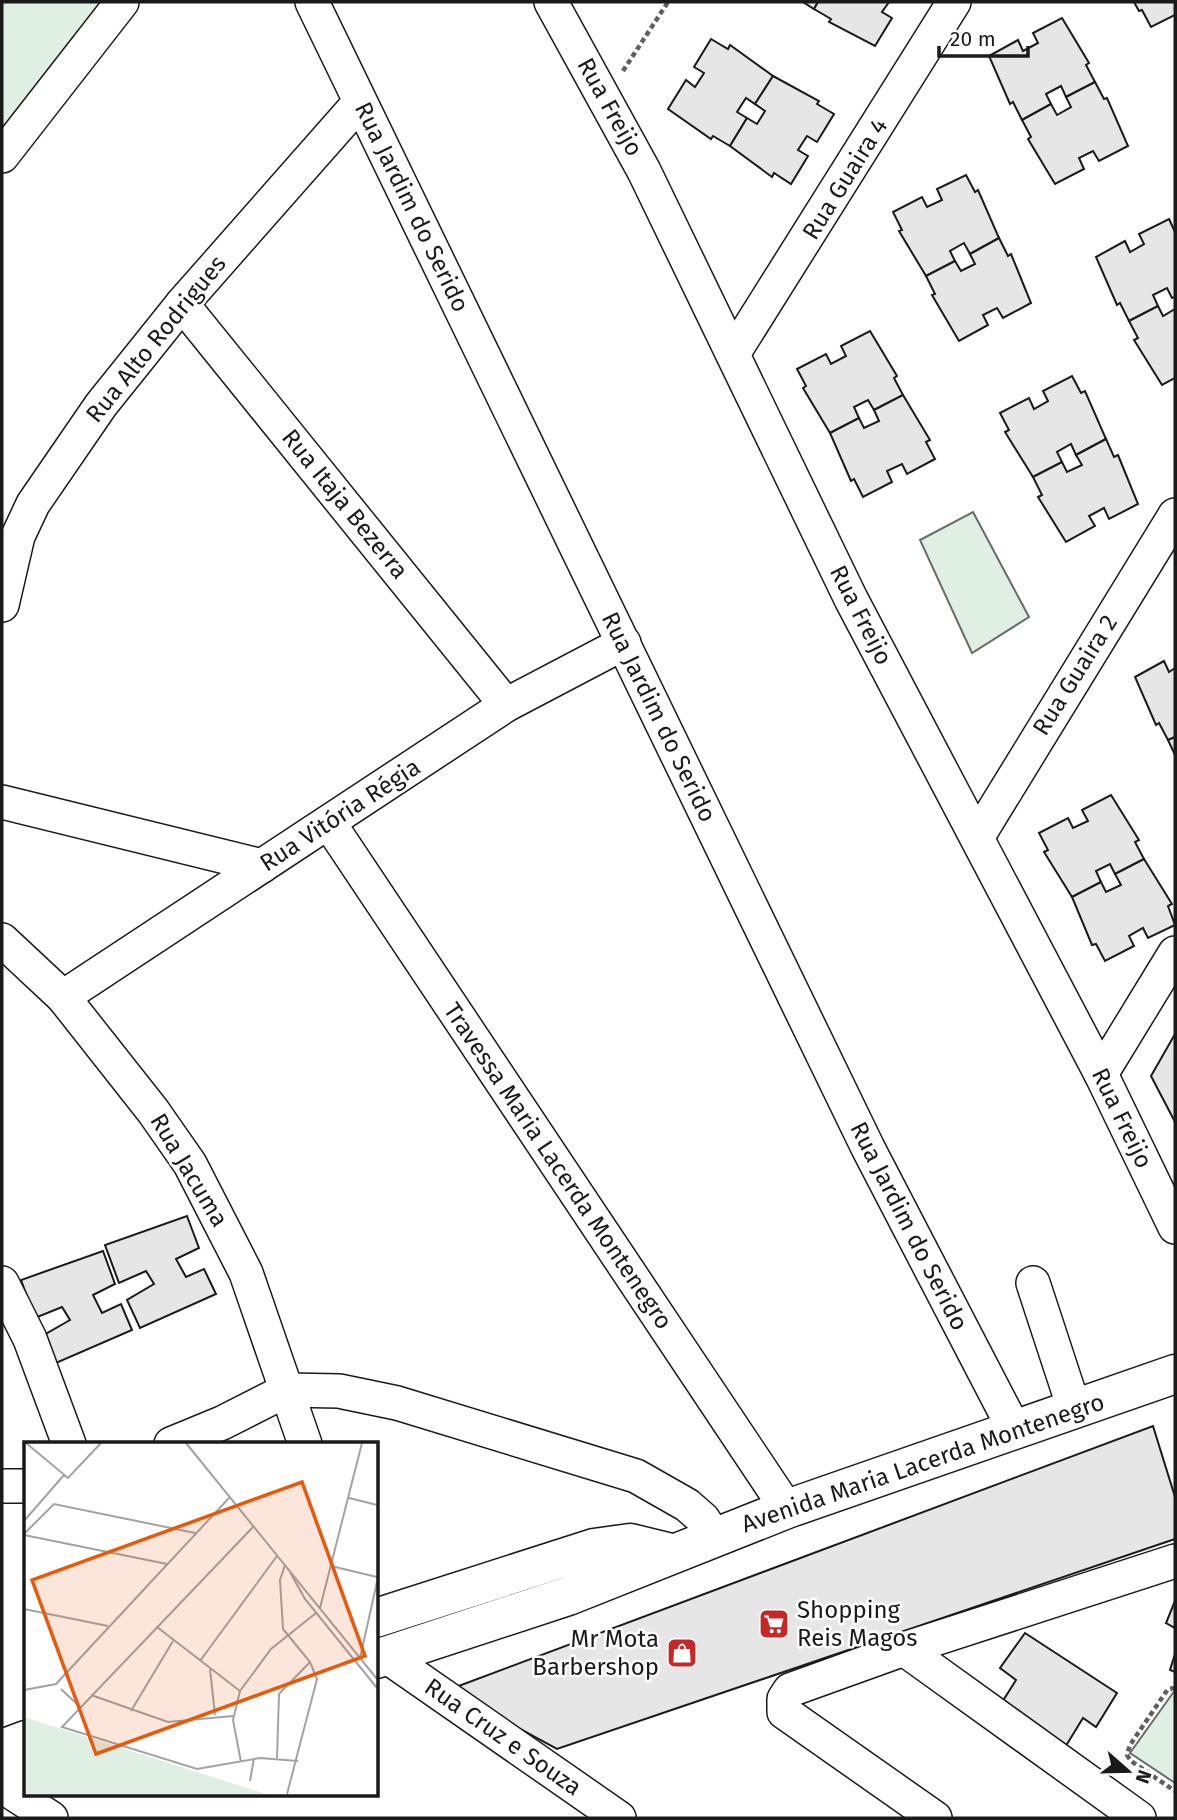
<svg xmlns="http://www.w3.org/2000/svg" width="1177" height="1820" viewBox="0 0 1177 1820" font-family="'Fira Sans',sans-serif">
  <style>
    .green { fill: #e0efe3; stroke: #6a6a6a; stroke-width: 2 }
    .building { fill: #e6e6e6; stroke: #1a1a1a; stroke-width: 2 }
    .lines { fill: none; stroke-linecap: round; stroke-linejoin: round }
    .minor-casing { stroke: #1a1a1a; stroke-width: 36 }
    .major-casing { stroke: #1a1a1a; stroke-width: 41 }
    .path { stroke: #5f5f5f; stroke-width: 4.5; stroke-dasharray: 5 3.5; stroke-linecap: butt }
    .minor { stroke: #fff; stroke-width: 33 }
    .major { stroke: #fff; stroke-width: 38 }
    .labels { text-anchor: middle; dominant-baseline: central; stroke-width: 5; stroke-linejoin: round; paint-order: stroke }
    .street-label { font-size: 24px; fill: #1a1a1a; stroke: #fff }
    .poi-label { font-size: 24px; fill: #1a1a1a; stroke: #fff; text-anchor: start }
    .inset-road { fill: none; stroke: #a3a3a3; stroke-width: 2 }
    .view { fill: #e8590c; fill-opacity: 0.15; stroke: #e8590c; stroke-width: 3.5 }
    .inset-edge { fill: none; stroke: #1a1a1a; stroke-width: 3.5 }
  </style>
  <rect width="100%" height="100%" fill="#fff"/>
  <!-- green -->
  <g class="green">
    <polygon points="2,2 111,2 2,142"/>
    <polygon points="973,512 1029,617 972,653 920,540"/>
    <polygon points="1175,1690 1175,1783 1130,1753"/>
  </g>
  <!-- building -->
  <g class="building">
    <polygon points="803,2 818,2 814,9"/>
    <polygon points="818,2 889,2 882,12 892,18 875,46 829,22 831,19 814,9"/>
    <polygon points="1134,2 1175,2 1175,15 1151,27 1142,10 1139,11"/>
    <polygon points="1062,18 1089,63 1086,65 1095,82 1066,97 1061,86 1046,94 1051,104 1022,120 1013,102 1010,104 989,56 1018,40 1023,51 1038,43 1033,33"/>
    <polygon points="711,39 728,49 730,45 773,76 755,104 746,98 737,112 747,118 730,146 713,136 711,139 668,109 686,80 695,87 704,73 694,67"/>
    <polygon points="773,76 819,101 817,104 834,114 817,142 807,136 798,150 808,156 791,184 774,173 772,177 730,146 747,118 757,124 765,111 755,104"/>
    <polygon points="1095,82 1104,99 1107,98 1128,146 1099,161 1093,151 1079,158 1084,169 1055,184 1028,139 1031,137 1022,120 1051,104 1057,115 1071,107 1066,97"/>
    <polygon points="966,175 975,192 978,190 999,238 970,254 964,243 950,251 955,261 926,276 899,231 902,230 893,212 922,197 927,207 942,200 937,189"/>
    <polygon points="1169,219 1175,232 1175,297 1172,298 1167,288 1153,295 1158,306 1129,321 1120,303 1117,305 1096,257 1125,241 1130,252 1144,244 1139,234"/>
    <polygon points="999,238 1008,256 1011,254 1031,303 1003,318 997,308 983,315 988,325 959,341 932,295 935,294 926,276 955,261 961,271 975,264 970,254"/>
    <polygon points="1158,306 1163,316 1175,309 1175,378 1162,385 1134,340 1138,338 1129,321"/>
    <polygon points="870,331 897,376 894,378 903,395 874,410 868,400 854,407 859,418 830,433 803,388 806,386 797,369 826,354 831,364 846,356 841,346"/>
    <polygon points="1072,376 1081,393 1085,391 1106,439 1076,455 1071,444 1057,452 1062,462 1033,477 1005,432 1009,430 1000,413 1029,398 1034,409 1048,401 1043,391"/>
    <polygon points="903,395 930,440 926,442 935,459 907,474 902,464 887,471 892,482 863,497 854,479 851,481 830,433 859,418 864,428 879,421 874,410"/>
    <polygon points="1106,439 1114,457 1118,455 1138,504 1109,519 1104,508 1089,516 1095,526 1066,542 1038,497 1042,495 1033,477 1062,462 1067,472 1082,465 1076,455"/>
    <polygon points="1164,661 1169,672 1175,668 1175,737 1168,740 1159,723 1156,725 1135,677"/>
    <polygon points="1175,737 1175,755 1168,740"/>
    <polygon points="1111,795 1139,840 1135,842 1144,859 1115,874 1110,864 1096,871 1101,882 1072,897 1044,852 1048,850 1039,833 1068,818 1073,828 1088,821 1082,810"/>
    <polygon points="1144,859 1172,904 1168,906 1175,925 1148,938 1143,928 1129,936 1134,946 1105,961 1096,944 1092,945 1072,897 1101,882 1106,892 1121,885 1115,874"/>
    <polygon points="1175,1034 1175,1122 1151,1076"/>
    <polygon points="187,1216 199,1248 176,1259 186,1277 204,1269 216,1294 140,1328 127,1300 154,1284 146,1271 119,1283 105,1245"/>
    <polygon points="103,1251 115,1284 93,1295 102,1313 121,1304 132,1330 56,1363 44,1335 70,1320 62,1307 35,1318 21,1280"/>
    <polygon points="1153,1426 1175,1497 1175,1539 557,1749 448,1690"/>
    <polygon points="1175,1601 1175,1628 1166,1623"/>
    <polygon points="1025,1633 1117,1693 1096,1727 1083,1718 1061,1754 994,1715 1016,1680 1000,1668"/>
    <polygon points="1175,1654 1175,1672 1170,1670"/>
  </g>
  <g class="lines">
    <!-- minor casing -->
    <g class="minor-casing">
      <g id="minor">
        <polyline points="312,2 868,1148 1014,1429"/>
        <polyline points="551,2 644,171 851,599 1101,1074 1175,1227"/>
        <polyline points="2,156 122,2"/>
        <polyline points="182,304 506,705"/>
        <polyline points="733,354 954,2"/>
        <polyline points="2,605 18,536 33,504 101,405 182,304 360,102"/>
        <polyline points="2,802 262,866"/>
        <polyline points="329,823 787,1509"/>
        <polyline points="978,836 1175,515"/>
        <polyline points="2,940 63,997 153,1111 190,1164 246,1273 305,1444"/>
        <polyline points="63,997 506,705 624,643"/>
        <polyline points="1101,1074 1175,953"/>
        <polyline points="2,1283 30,1339 69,1444"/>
        <polyline points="1033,1283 1074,1408"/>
        <polyline points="171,1444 222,1423 287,1390 339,1391 397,1403 636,1476 687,1505 703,1519 715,1537"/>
        <polyline points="2,1486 26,1486"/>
        <polyline points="904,1649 1139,1818"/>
        <polyline points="386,1656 619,1818"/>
        <polyline points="2,1786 51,1818"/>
        <polyline points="935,1818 784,1712 784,1699 790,1690 904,1649 1175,1561"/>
      </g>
    </g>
    <!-- major casing -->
    <g class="major-casing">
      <g id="major">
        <polyline points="376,1618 594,1548 630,1543 671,1553"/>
        <polyline points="376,1659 568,1596 787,1509 1175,1374"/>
        <polyline points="2,1749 26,1740"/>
        <polyline points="2,1783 26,1775"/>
      </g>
    </g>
    <!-- path -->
    <g class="path">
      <polyline points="623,71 668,2"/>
      <polyline points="1175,1688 1168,1689 1130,1745 1127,1755 1131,1761 1175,1791"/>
    </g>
    <!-- minor -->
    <use href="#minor" class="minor"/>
    <!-- major -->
    <use href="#major" class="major"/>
  </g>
  <!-- icons -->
  <defs>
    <g id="supermarket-square" transform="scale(1.575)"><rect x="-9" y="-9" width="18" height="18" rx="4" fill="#c62828" stroke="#fff"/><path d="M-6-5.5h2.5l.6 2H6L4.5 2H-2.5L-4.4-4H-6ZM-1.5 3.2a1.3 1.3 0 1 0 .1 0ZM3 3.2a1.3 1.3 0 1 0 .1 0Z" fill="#fff"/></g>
    <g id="shop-square" transform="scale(1.575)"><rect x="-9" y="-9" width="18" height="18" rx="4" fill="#c62828" stroke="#fff"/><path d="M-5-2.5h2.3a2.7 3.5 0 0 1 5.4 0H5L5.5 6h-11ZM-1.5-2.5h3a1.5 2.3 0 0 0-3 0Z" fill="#fff"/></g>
  </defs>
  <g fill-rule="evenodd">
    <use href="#supermarket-square" x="774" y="1624"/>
    <use href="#shop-square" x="682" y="1653"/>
  </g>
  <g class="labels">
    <!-- street labels -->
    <g class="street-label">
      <text transform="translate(610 107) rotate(61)">Rua Freijo</text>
      <text transform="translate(845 179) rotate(-58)">Rua Guaira 4</text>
      <text transform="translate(412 207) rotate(64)">Rua Jardim do Serido</text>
      <text transform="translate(156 339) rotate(-51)">Rua Alto Rodrigues</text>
      <text transform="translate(345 504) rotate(51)">Rua Itaja Bezerra</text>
      <text transform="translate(861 615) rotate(63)">Rua Freijo</text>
      <text transform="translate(1075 675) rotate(-58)">Rua Guaira 2</text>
      <text transform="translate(659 717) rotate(64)">Rua Jardim do Serido</text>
      <text transform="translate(340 815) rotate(-33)">Rua Vitória Régia</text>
      <text transform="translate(1122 1118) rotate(64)">Rua Freijo</text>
      <text transform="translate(558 1166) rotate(56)">Travessa Maria Lacerda Montenegro</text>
      <text transform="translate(189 1170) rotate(59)">Rua Jacuma</text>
      <text transform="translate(909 1226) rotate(63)">Rua Jardim do Serido</text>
      <text transform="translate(923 1463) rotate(-19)">Avenida Maria Lacerda Montenegro</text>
      <text transform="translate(503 1737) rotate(35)">Rua Cruz e Souza</text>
    </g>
    <!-- poi labels -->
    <g class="poi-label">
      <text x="797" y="1610">Shopping<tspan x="797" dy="28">Reis Magos</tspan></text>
      <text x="659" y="1639" text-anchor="end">Mr Mota<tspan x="659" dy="28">Barbershop</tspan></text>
    </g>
  </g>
  <!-- overview -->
  <g transform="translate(24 1442)">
    <rect width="354" height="354" fill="#fff"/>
    <path d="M 0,275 L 242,352 L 0,352 Z" fill="#e0efe3"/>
    <path class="inset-road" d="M 2,1 L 44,36 L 77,1M 162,1 L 353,237M 325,56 L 353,63M 0,79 L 40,33M 229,85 L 38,285 L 173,327 L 236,316 L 274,319M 0,92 L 30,62 L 171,91M 0,93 L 143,122M 261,123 L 256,138 L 259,187 L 286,220 L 293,237 L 263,352M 307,124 L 353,135M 266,130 L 281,157 L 353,246M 296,166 L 338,1M 0,167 L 84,184M 133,185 L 216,249M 336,216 L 353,140M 176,219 L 253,114M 186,227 L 191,273M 37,247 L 56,265M 0,248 L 32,242 L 205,56M 67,253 L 144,280 L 209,274M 107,269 L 149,199M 253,316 L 255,252 L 286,220M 217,320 L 209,278 L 216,249 L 247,207 L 292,171M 226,339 L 230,316"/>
    <path class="view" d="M 278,40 L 341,214 L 72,312 L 8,138 Z"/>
    <rect width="354" height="354" class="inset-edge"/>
  </g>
  <!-- border -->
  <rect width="1177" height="1820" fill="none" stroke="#1a1a1a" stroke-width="7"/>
  <!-- north arrow -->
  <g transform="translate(1128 1771) rotate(110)" stroke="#ffffff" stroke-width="5" paint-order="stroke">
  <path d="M0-5L12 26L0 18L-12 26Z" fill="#1a1a1a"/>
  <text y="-10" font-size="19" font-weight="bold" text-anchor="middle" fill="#1a1a1a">N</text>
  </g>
  <!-- scale -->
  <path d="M939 46v10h89v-10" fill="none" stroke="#1a1a1a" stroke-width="3.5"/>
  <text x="950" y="46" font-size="21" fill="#1a1a1a" stroke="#ffffff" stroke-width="5" paint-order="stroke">20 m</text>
</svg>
